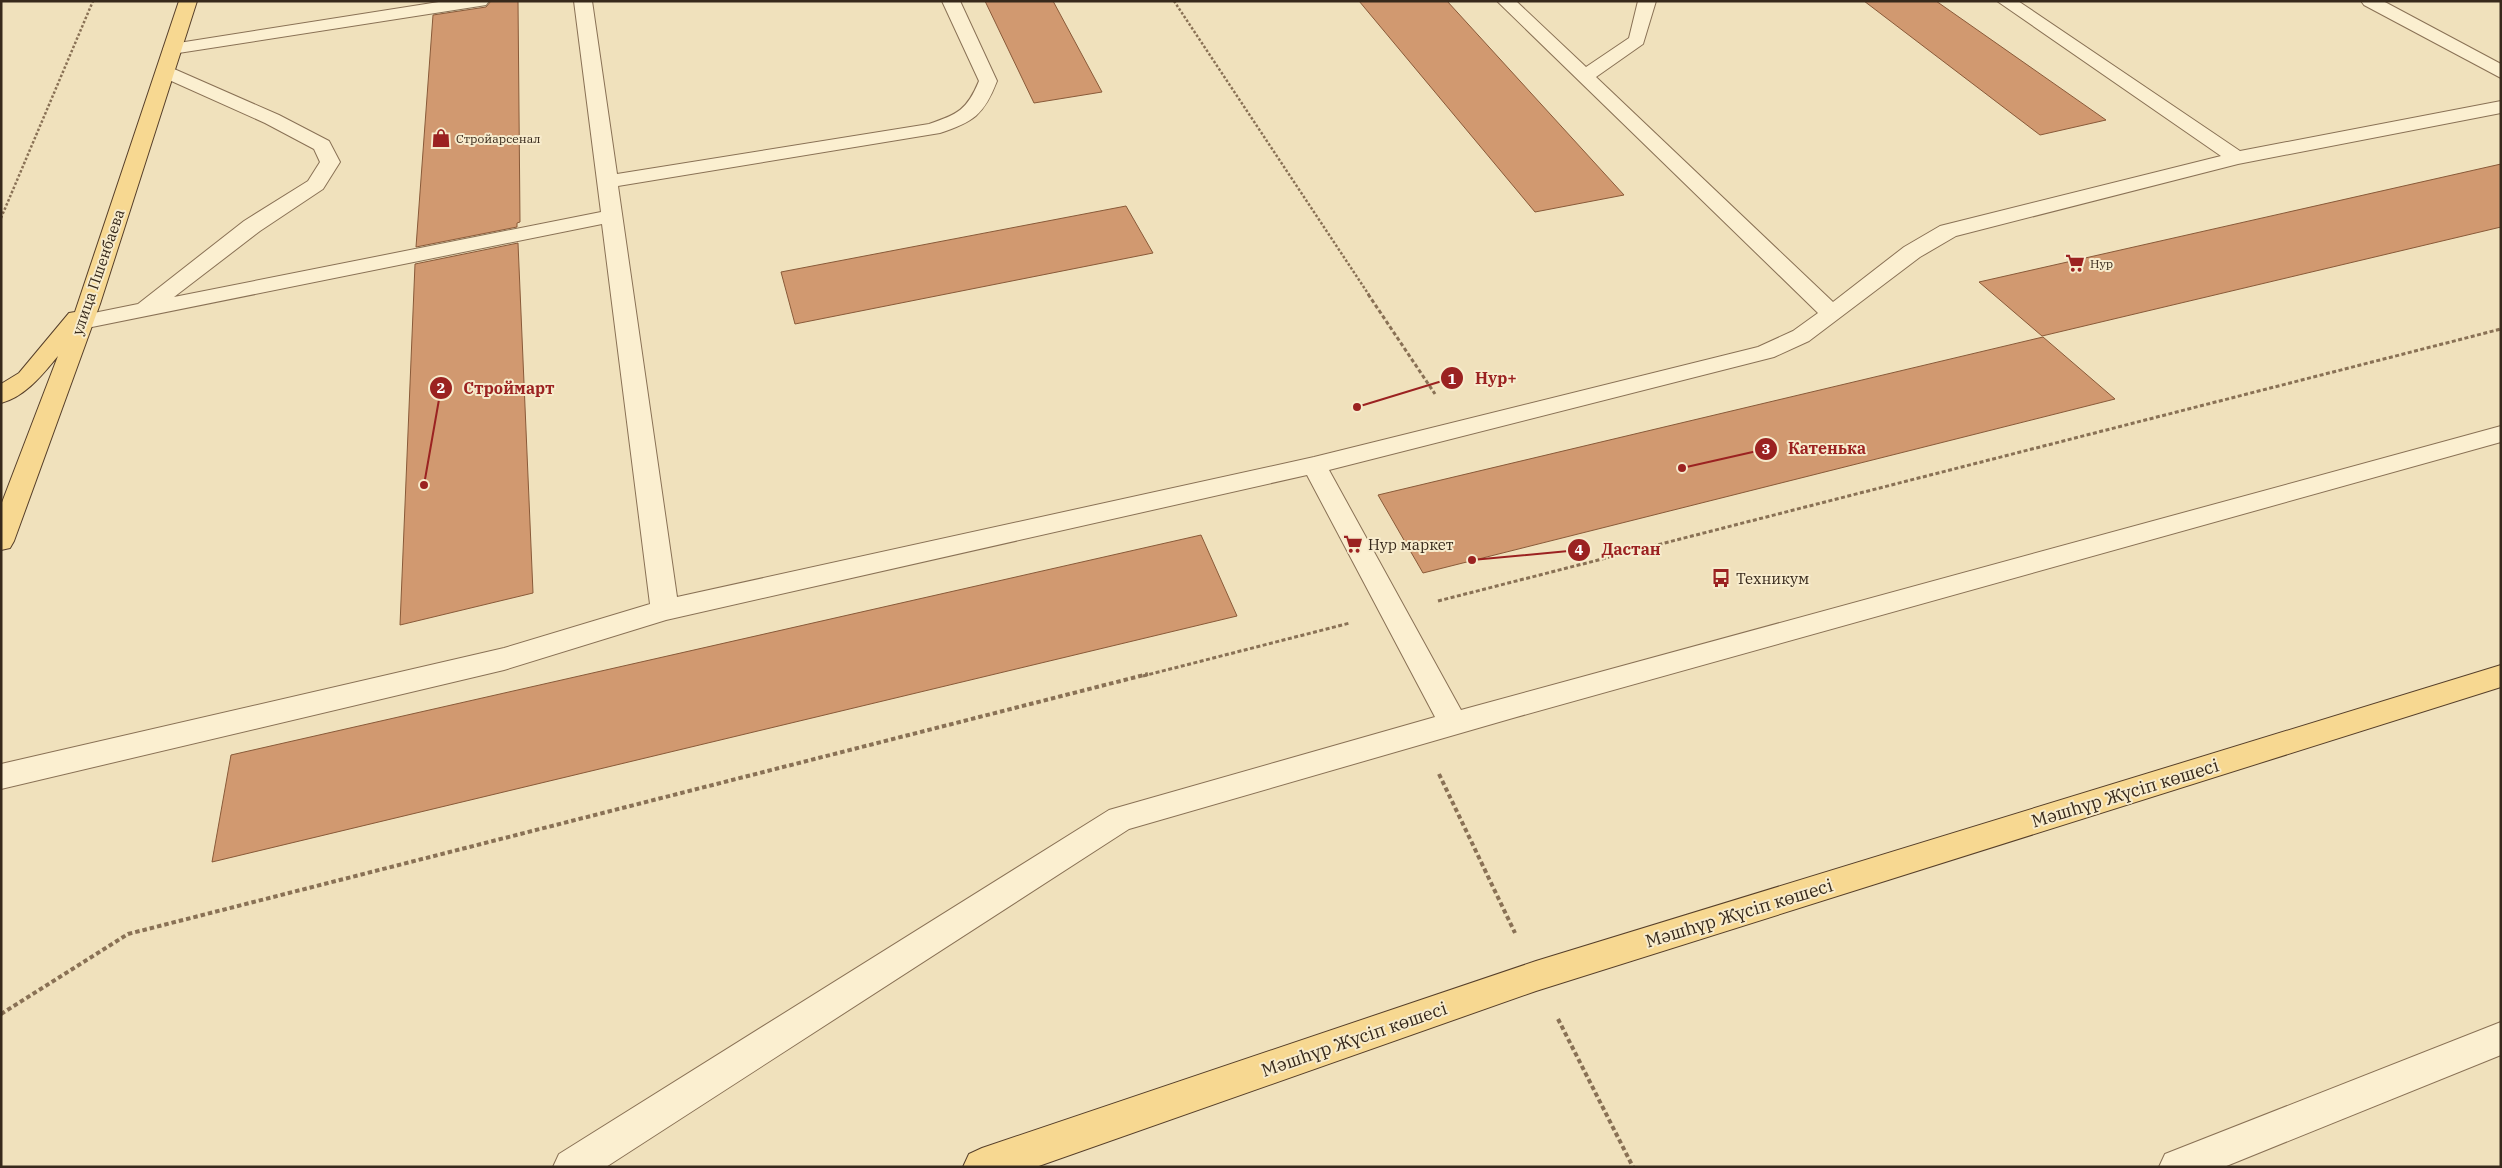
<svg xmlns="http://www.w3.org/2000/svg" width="2502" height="1168" viewBox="0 0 2502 1168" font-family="'IBM Plex Serif',serif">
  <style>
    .building { fill: #d19970; stroke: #895a39 }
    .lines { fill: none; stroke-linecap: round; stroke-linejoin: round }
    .minor-casing { stroke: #897155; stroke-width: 2 }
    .major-casing { stroke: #563f2a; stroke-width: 2 }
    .path-far2 { stroke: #897155; stroke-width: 2.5; stroke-dasharray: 2.5 2; stroke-linecap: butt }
    .path-far1 { stroke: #897155; stroke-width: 3; stroke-dasharray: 4 2.5; stroke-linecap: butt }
    .path { stroke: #897155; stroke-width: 4; stroke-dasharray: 4.5 3; stroke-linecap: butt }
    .minor { fill: #fbefd0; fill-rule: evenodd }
    .major { fill: #f7d891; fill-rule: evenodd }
    .labels { text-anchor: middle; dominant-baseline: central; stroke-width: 4; stroke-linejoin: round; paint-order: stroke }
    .far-poi-label { font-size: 12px; fill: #37291b; stroke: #f7ebcc; text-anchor: start }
    .street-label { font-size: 15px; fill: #37291b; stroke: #f7ebcc }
    .poi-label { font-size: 15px; fill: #37291b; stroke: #f7ebcc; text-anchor: start }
    .near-street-label { font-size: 18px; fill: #37291b; stroke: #f7ebcc }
    .leader { fill: none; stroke: #9b2221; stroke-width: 2 }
    .callout-dot { fill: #9b2221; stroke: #f7ebcc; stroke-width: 2 }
    .mark-label { font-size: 15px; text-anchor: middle; font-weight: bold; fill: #fff }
    .callout-label { font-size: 16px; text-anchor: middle; font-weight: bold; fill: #9b2221; stroke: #f7ebcc; stroke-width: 4; stroke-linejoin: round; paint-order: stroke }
  </style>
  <rect width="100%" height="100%" fill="#f0e1bc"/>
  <!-- building -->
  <g class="building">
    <polygon points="491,1 518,1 520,222 517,223 517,227 416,247 433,15 486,7"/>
    <polygon points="985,1 1053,1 1102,92 1034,103"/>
    <polygon points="1359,1 1447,1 1624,195 1535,212"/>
    <polygon points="1864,1 1936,1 2106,120 2040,135"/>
    <polygon points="2501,164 2501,227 2042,336 1979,282"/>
    <polygon points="1126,206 1153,253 795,324 781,272"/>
    <polygon points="518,243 533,593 400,625 415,264"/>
    <polygon points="2043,337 2115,399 1423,573 1378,495"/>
    <polygon points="1201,535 1237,616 212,862 231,755"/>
  </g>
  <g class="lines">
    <!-- minor casing -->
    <g class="minor-casing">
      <g id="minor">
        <polygon points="445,1 489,1 486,5 480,6 172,54 166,53 163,49 166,45 172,44"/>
        <path d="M 574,1 L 592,1 L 617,174 L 929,124 C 958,114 967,110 979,81 L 942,1 L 960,1 L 997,81 C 984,115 973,122 940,133 L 618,186 L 677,597 L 1314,457 L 1758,347 L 1793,331 L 1818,313 L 1497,1 L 1516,1 L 1586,67 L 1629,38 L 1638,1 L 1656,1 L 1643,44 L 1596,77 L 1833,302 L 1904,247 L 1940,226 L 2221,156 L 1997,1 L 2018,1 L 2240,151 L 2501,101 L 2501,113 L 2238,164 L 1956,236 L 1920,257 L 1809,341 L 1774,357 L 1329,470 L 1461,710 L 2501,426 L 2501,442 L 1513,718 L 1129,829 L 606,1167 L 553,1167 L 559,1154 L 1109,810 L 1435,717 L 1307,475 L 666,620 L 504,670 L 1,789 L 1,764 L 504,648 L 650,604 L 602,224 L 82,329 L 74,327 L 71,322 L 74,317 L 138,304 L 244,221 L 308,181 L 320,162 L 314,149 L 265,123 L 158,75 L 156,71 L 158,67 L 165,65 L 279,115 L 329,141 L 340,162 L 323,189 L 260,231 L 174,297 L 601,212 Z"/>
        <polygon points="2361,1 2383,1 2501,64 2501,78 2364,5"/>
        <polygon points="2501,1022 2501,1055 2224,1167 2159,1167 2165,1154"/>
      </g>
    </g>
    <!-- major casing -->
    <g class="major-casing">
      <g id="major">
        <path d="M 179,1 L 197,1 L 100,304 L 14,541 L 10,548 L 1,550 L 1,505 L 58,356 C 42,375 26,396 1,403 L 1,384 L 19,373 L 69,313 L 75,312 Z"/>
        <polygon points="2501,665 2501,687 1536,991 1036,1167 963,1167 969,1154 982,1148 1536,961"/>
      </g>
    </g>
    <!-- path-far2 -->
    <g class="path-far2">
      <polyline points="1174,1 1369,295"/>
      <polyline points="1,218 93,1"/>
    </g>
    <!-- path-far1 -->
    <g class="path-far1">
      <polyline points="1368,294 1435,394"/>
      <polyline points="1438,601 2501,329"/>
      <polyline points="1143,676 1350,623"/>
    </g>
    <!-- path -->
    <g class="path">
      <polyline points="1439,774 1515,933"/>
      <polyline points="1,1014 128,934 1148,674"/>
      <polyline points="1558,1019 1633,1167"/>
    </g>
    <!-- minor -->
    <use href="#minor" class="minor"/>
    <!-- major -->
    <use href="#major" class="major"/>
  </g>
  <!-- icons -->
  <defs>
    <g id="shop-bare" transform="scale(1.5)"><path d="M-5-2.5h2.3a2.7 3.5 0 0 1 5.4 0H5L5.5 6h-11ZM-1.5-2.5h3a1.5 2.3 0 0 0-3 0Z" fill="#9b2221" stroke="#f7ebcc" stroke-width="2.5" paint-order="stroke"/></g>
    <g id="supermarket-bare" transform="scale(1.5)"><path d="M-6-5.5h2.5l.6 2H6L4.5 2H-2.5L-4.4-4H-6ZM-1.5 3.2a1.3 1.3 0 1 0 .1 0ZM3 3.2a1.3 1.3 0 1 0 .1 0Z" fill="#9b2221" stroke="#f7ebcc" stroke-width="2.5" paint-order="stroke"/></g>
    <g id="bus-bare" transform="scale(1.5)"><path d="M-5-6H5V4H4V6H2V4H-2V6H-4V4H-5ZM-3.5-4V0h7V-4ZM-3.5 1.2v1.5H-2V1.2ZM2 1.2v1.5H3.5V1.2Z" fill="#9b2221" stroke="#f7ebcc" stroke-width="2.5" paint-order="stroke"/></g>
  </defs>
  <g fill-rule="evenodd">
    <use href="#shop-bare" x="441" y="138"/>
    <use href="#supermarket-bare" x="2075" y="263"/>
    <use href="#supermarket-bare" x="1353" y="544"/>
    <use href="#bus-bare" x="1721" y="578"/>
  </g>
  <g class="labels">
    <!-- far-poi labels -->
    <g class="far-poi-label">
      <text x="456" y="138">Стройарсенал</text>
      <text x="2090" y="263">Нур</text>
    </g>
    <!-- street labels -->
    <g class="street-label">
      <text transform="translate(98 272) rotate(-71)">улица Пшенбаева</text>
    </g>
    <!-- poi labels -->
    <g class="poi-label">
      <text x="1368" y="544">Нур маркет</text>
      <text x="1736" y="578">Техникум</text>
    </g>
    <!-- near-street labels -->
    <g class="near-street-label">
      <text transform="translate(2125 793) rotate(-17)">Мәшһүр Жүсіп көшесі</text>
      <text transform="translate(1739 913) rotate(-17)">Мәшһүр Жүсіп көшесі</text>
      <text transform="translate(1354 1039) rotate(-19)">Мәшһүр Жүсіп көшесі</text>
    </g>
  </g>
  <!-- callouts -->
  <path class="leader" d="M1357 407L1452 378M424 485L441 388M1682 468L1766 449M1472 560L1579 550"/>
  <g class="callout-dot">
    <circle cx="1357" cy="407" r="5"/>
    <circle cx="424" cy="485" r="5"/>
    <circle cx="1682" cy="468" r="5"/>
    <circle cx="1472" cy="560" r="5"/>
    <circle cx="1452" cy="378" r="12"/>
    <circle cx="441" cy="388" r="12"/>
    <circle cx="1766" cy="449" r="12"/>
    <circle cx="1579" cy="550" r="12"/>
  </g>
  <g class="mark-label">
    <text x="1452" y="384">1</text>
    <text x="441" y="393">2</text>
    <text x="1766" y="454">3</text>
    <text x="1579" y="555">4</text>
  </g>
  <g class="callout-label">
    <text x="1496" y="384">Нур+</text>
    <text x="509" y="394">Строймарт</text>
    <text x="1827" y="454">Катенька</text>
    <text x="1631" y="555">Дастан</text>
  </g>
  <!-- border -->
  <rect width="2502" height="1168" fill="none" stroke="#37291b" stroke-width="5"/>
</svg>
